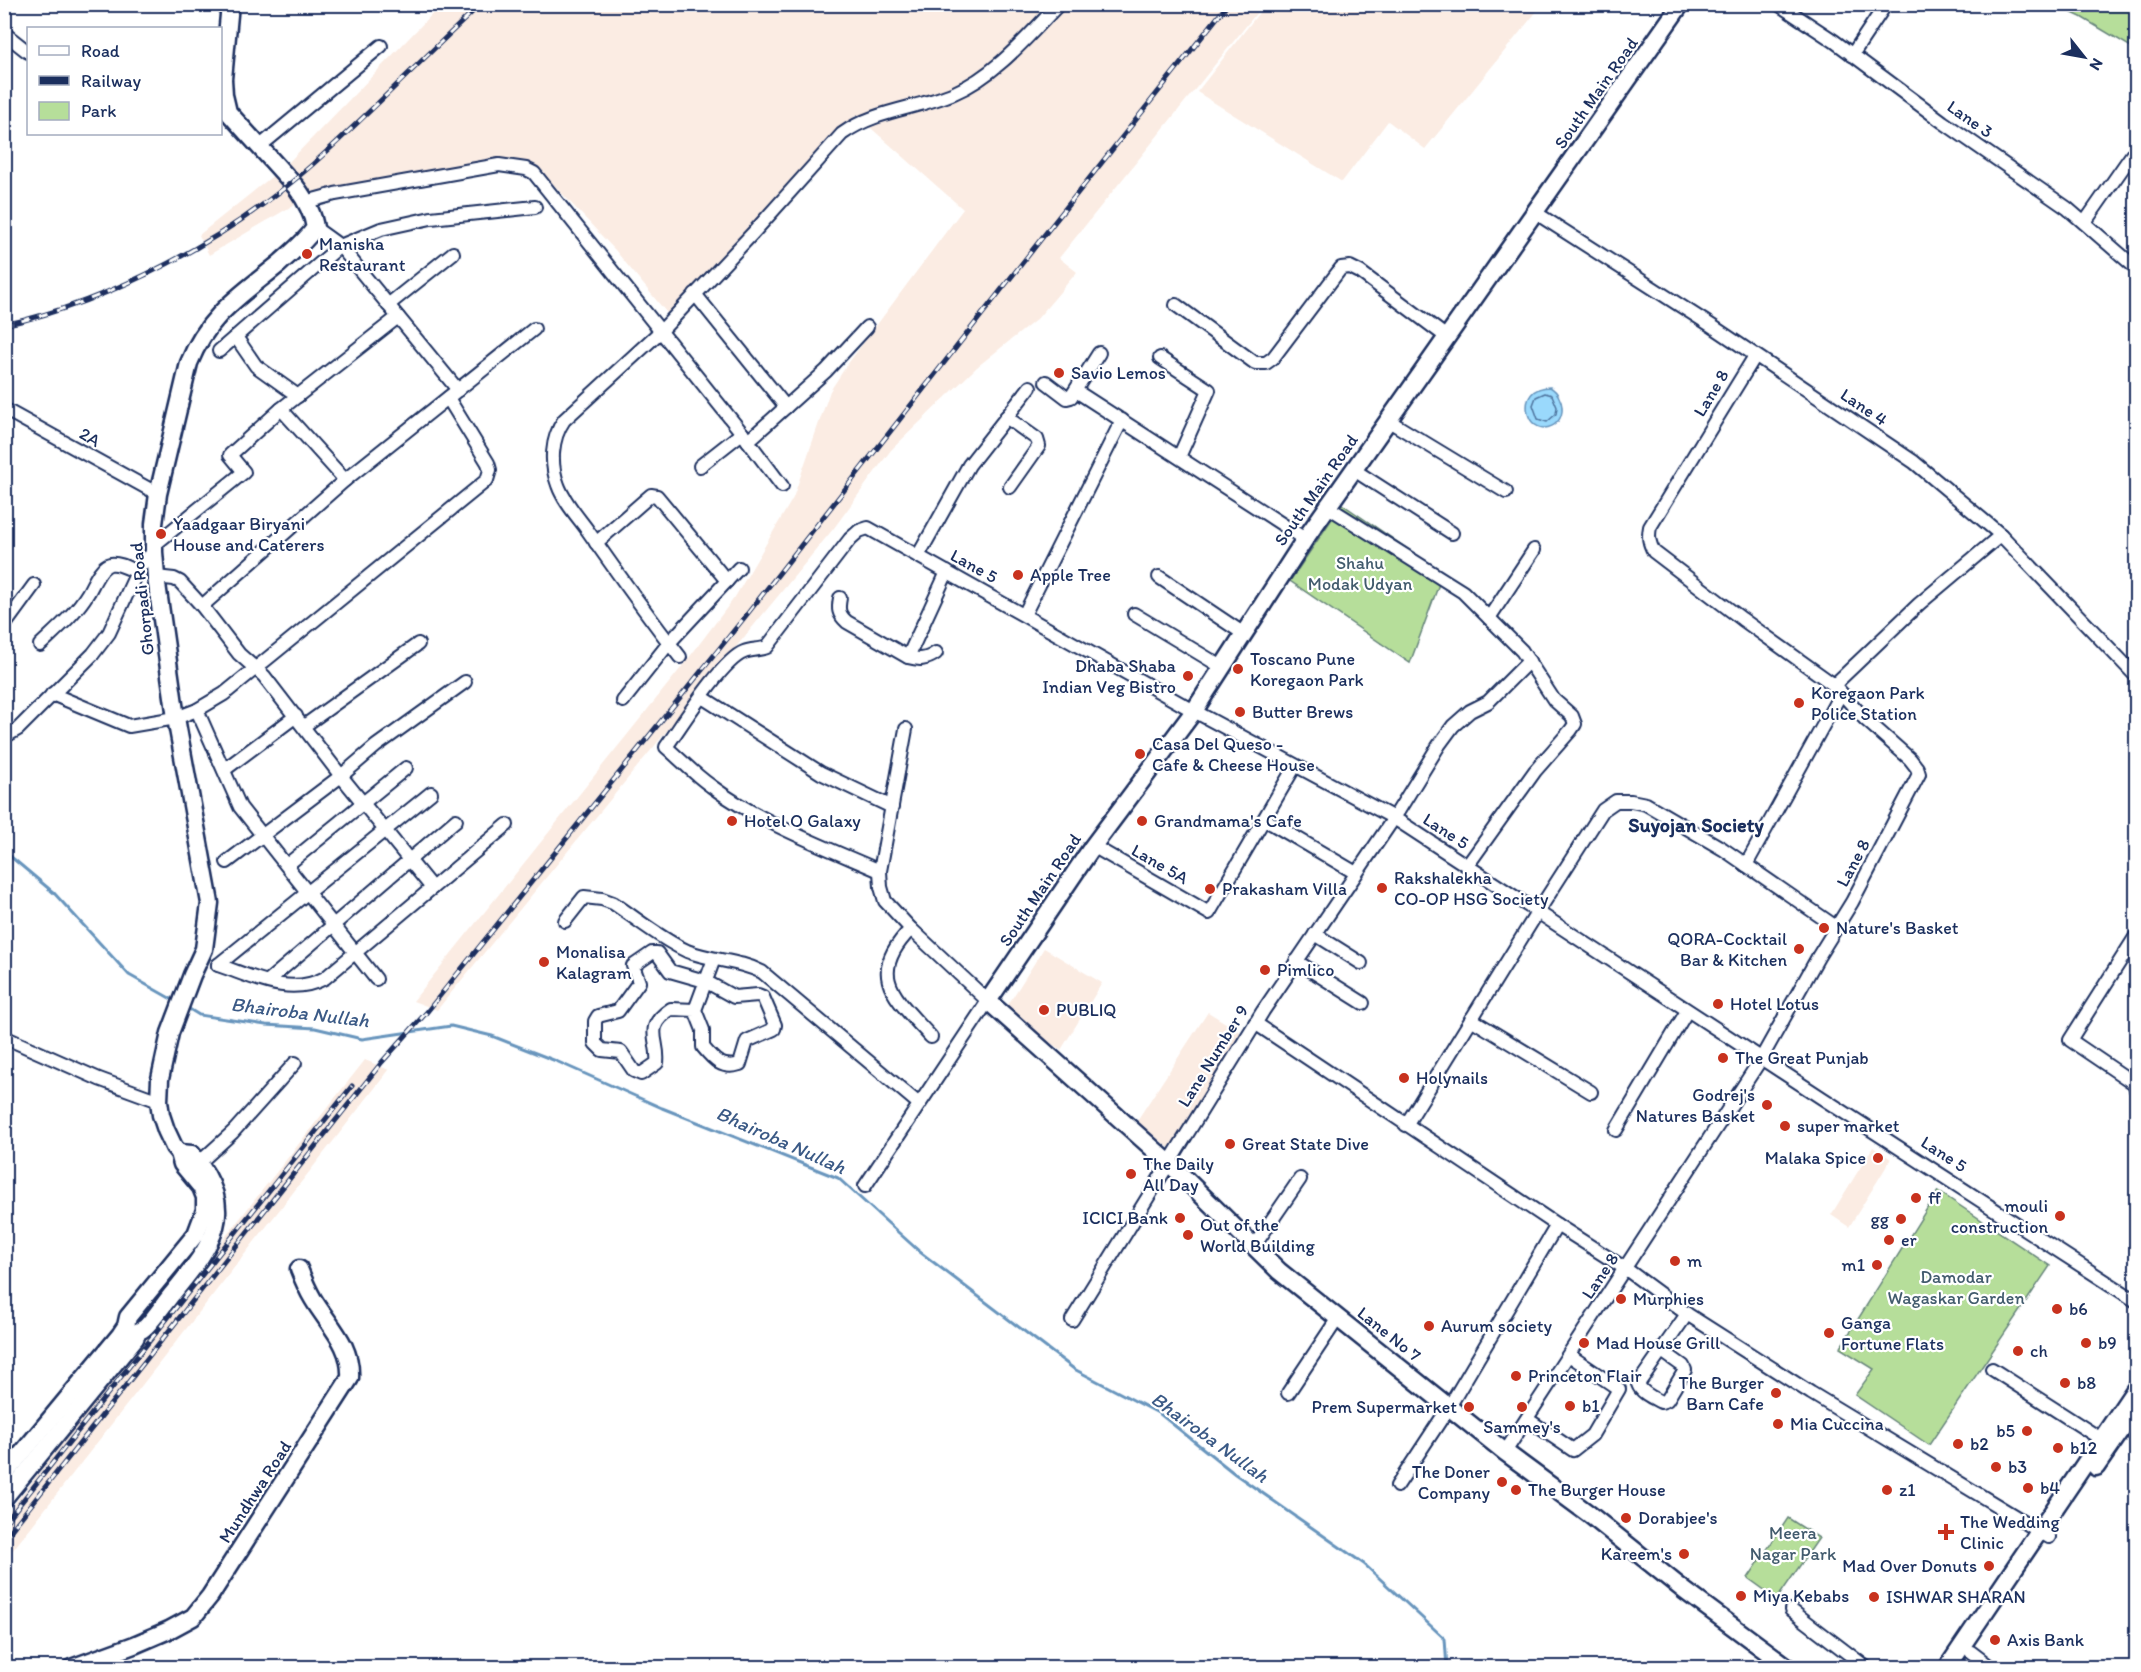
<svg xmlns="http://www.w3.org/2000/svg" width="2141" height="1672" viewBox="0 0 2141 1672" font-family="Itim,sans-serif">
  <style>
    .built { fill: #fbece3 }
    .green { fill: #b6de9a; stroke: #68867c; stroke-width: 1.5 }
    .water { fill: #9ad9fc; stroke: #6795bd; stroke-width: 1.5 }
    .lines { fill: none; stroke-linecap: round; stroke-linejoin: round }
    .shore { stroke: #4e739d; stroke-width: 1.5 }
    .stream { stroke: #6795bd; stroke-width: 3 }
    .minor-casing { stroke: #1b2f5e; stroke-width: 16 }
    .tertiary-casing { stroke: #1b2f5e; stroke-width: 20 }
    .secondary-casing { stroke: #1b2f5e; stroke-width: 21 }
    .minor { stroke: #fff; stroke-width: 12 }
    .tertiary { stroke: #fff; stroke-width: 15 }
    .secondary { stroke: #fff; stroke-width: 16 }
    .rail-casing { stroke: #1b2f5e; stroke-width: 5 }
    .rail { stroke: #fff; stroke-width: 3; stroke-dasharray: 9; stroke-linecap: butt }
    .poi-dot { fill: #c8321e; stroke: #fff; stroke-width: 2 }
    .labels { text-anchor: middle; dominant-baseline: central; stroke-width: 4.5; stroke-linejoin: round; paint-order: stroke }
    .street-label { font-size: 18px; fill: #1b2f5e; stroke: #fff }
    .poi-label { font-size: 18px; fill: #1b2f5e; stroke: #fff; text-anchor: start }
    .park-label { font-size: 18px; fill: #425b6d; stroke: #fff }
    .neighbourhood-label { font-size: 20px; font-weight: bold; fill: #1b2f5e; stroke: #fff }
    .water-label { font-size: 20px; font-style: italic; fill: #3b5a86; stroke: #fff }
  </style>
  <rect width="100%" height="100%" fill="#fff"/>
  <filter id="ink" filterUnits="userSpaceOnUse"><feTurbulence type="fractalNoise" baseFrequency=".0167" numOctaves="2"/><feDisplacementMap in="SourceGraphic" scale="12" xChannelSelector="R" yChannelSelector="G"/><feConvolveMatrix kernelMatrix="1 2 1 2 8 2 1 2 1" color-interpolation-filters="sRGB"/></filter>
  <g filter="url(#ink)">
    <!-- built -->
    <g class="built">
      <polygon points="441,5 1263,5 1059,258 1077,272 1037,319 977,367 891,450 834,528 437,1010 413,1001 685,663 735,597 793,498 830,391 847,365 963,209 856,115 671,318 615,250 539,169 504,161 444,168 329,190 297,203 209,255 199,235 285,166"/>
      <polygon points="1265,5 1265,4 1542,5 1425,149 1388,121 1342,182 1197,92"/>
      <polygon points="1044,948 1102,983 1061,1050 1004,1011"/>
      <polygon points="1208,1012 1245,1035 1172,1150 1136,1122"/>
      <polygon points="365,1060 389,1070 5,1560 5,1516"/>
      <polygon points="1873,1147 1891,1159 1849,1227 1831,1215"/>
    </g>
    <!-- green -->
    <g class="green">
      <polygon points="2055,5 2136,5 2136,50 2081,17"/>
      <polygon points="1342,504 1443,573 1410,663 1290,581"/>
      <polygon points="1938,1191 2050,1266 1929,1445 1855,1395 1874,1369 1840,1348"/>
      <polygon points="1788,1518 1819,1538 1777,1599 1748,1578"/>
    </g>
    <!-- water -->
    <path class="water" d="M 1550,387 C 1555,390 1557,392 1559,397 C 1573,425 1536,441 1528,414 C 1524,398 1533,387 1550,387 Z"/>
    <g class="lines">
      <!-- shore -->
      <polygon class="shore" points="1545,393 1552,395 1557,407 1556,414 1547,422 1538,419 1533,405 1536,397"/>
      <!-- stream -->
      <g class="stream">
        <polyline points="2131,4 2136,11"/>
        <polyline points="4,851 54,893 129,975 175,1001"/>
        <polyline points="186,1007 199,1015 266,1025 315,1028 362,1039 451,1026 492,1036 556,1061 662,1108 838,1178 920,1252 1074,1369 1160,1414 1235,1474 1364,1564 1445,1639 1447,1668"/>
      </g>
      <!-- minor casing -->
      <g class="minor-casing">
        <g id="minor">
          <polyline points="1778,4 1834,41 1943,122 2067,208 2136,268"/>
          <polyline points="4,33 28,52"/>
          <polyline points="1852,55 1886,4"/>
          <polyline points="259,147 381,46"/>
          <polyline points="306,202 335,194 499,165 526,169 534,173 742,433 782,486"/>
          <polyline points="1536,213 1712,326 1914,462 2001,535 2136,676"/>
          <polyline points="2085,222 2136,149"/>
          <polyline points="315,228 340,246 458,390"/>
          <polyline points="695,294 786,407"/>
          <polyline points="388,305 453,253"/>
          <polyline points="1176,305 1255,363 1266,363 1273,358 1341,268 1350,267 1360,272 1448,338"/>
          <polyline points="236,337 256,366 298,396"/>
          <polyline points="219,351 340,246 381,229 431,218 535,207"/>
          <polyline points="1160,358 1209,390 1179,457"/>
          <polyline points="1046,382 1067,398 1071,397 1099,353"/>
          <polyline points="1076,391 1305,539"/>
          <polyline points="4,409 158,494"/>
          <polyline points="281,409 345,480"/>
          <polyline points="1006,417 1037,439 1039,446 1010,487"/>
          <polyline points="1389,421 1506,492"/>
          <polyline points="748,441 826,371 867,327"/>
          <polyline points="700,466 742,433"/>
          <polyline points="1354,470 1452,533"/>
          <polyline points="1328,507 1463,592 1522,651 1554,700 1572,716 1575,724 1571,730 1535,771 1467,866"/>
          <polyline points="596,543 644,501 651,495 657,496 727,581"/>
          <polyline points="154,545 244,472 230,455 281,409 398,317"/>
          <polyline points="918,556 969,465 1030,387"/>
          <polyline points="156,577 174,579 180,582 202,606 239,654 264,676 341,776 432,888"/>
          <polyline points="1159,577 1244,634"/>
          <path d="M 840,598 C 838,609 838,614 847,622 L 908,657"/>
          <polyline points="202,606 345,480 534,329"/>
          <polyline points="1134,614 1222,667"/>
          <polyline points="1024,615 1122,420"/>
          <polyline points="1489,618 1534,550"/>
          <polyline points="4,626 34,585"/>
          <path d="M 40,645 C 57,629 76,613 88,593 C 93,585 100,566 110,564 C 118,562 130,569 137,572"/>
          <path d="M 936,653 C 926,660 919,660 908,657 L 947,572"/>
          <path d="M 680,657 C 648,616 618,574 588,531 C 578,517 564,502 558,485 C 550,464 551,439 564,420 L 661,331 L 753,233 L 842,134 C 875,110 916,109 954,93 C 995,76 1028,36 1059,4"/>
          <polyline points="1834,685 1919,604 2001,535"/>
          <polyline points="52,694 129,726 176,718 197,710 224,694 487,480 490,470 488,463 448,398"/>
          <polyline points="702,697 821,773 892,807"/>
          <polyline points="623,701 669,643 739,568"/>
          <polyline points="197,710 240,807 376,979"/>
          <polyline points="304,726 418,644"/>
          <polyline points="4,737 18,729 93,654 109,633 137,572 144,561 154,552"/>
          <polyline points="224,770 296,716"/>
          <polyline points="1264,819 1356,873"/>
          <polyline points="1093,846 1209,913 1295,766"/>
          <polyline points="227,862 341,776 376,746 465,682"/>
          <polyline points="287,865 406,768"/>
          <polyline points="1746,865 1841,693"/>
          <path d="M 880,871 C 825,847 759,822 711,786 C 695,775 681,760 666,747 C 681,726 722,660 744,652 C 752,649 760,650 767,647 L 850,539 L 859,531 L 868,528 L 1194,711 L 1394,818 L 1822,1098 L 2136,1301"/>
          <path d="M 565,921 L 584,897 L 602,899 L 613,903 C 637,919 661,939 687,951 C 712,961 739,960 762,972 L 919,1104"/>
          <path d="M 911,929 C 864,976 897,999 931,1037"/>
          <polyline points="1315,934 1361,963"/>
          <polyline points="2136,936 2070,1040 2135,1084 2136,1090"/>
          <polyline points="1296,961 1363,1003"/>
          <path d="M 218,965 C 254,977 289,997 325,978 L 507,825"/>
          <polyline points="218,965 431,793"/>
          <polyline points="268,981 456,820"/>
          <path d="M 695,1010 L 671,1009 C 642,1028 660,1040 657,1063 L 641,1074 L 634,1071 L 621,1052 L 602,1050 L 595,1043 L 595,1021 L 598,1016 L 618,1011 L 639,982 L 633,966 L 652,953 L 657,953 L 670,971 L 705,981 L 734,997 L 758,995 L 763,997 L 775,1025 L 774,1029 L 747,1041 L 740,1064 C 722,1070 713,1059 703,1047 L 703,1030 L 695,1010 L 714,959"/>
          <polyline points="1471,1019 1591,1092"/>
          <polyline points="1255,1023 1557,1225 1626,1269 1687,1314 1811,1393 2049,1537"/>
          <polyline points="4,1037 99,1079 159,1101"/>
          <polyline points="1406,1125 1537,913 1603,810 1616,801 1631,801 1646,804 1723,849 1836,927"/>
          <polyline points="1616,1130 1687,1011"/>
          <polyline points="199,1163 233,1132 295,1063"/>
          <polyline points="865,1186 988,1001 911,929 885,901 881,887 880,871 906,729"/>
          <polyline points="1254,1246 1300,1179"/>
          <polyline points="1072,1320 1263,1011 1394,818 1439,745 1453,726 1470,711 1488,702 1529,661"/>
          <path d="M 1662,1351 L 1683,1366 L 1685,1370 L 1667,1400 L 1661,1402 C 1653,1398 1641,1393 1638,1384 L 1687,1314"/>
          <polyline points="1992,1369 2101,1439"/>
          <polyline points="1288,1393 1338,1318"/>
          <polyline points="1527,1419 1573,1450 1592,1435 1619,1389 1569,1355"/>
          <path d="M 1505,1452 L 1761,1059 L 1818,957 L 1852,902 L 1919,774 L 1917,768 L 1910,759 L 1865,719 L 1834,685 L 1742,619 L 1654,552 C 1649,543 1648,537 1650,527 L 1755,356"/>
          <polyline points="1397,1486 1449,1407 1557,1225"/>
          <polyline points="1791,1610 1867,1668"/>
          <polyline points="1971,1652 1992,1668"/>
        </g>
      </g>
      <!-- tertiary casing -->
      <g class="tertiary-casing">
        <polyline id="tertiary" points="4,1499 136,1338"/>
      </g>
      <!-- secondary casing -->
      <g class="secondary-casing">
        <g id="secondary">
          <polyline points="1681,4 1305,539 1194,711 1093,846 988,1001 1168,1162 1279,1271 1505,1452 1589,1514 1685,1591 1789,1668"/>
          <path d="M 121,1345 C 130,1333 131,1336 143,1329 C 149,1326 166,1301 172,1294 C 213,1244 239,1212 192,1154 L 179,1153"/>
          <polyline points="2096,1467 2136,1409"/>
          <path d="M 4,1475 L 120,1335 L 126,1326 L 128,1317 L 196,1234 L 205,1210 L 205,1197 L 201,1187 L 182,1164 L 179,1153 L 174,1147 L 166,1130 L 161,1115 L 159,1101 L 160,1079 L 170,1033 L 192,975 L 204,949 L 210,903 L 176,718 L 156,577 L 154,552 L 154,524 L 158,494 L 189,363 C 208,315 241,295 279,264 C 292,252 305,242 315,228 C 313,213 305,199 296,187 L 228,112 L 224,95 L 223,79 L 230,4"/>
          <path d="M 71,1668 L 134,1645 L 169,1630 L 193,1617 L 210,1596 L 350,1378 C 352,1345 329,1326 313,1299 C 307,1289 303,1279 299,1269"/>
          <polyline points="1947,1668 2136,1388"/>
        </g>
      </g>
      <!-- minor -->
      <use href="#minor" class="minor"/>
      <!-- tertiary -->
      <use href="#tertiary" class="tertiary"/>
      <!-- secondary -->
      <use href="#secondary" class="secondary"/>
      <!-- rail casing -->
      <g class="rail-casing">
        <g id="rail">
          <path d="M 4,325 C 113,301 230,238 313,164 C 370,113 424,57 481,4"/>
          <polyline points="4,1524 352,1086"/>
          <polyline points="4,1539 382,1062 426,1013 748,613 1045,234 1228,4"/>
        </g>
      </g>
      <!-- rail -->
      <use href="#rail" class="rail"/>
    </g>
  </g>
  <!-- markers -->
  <g class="poi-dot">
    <circle cx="307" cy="254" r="6"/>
    <circle cx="1059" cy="373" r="6"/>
    <circle cx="161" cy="534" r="6"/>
    <circle cx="1018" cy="575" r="6"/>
    <circle cx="1238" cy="669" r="6"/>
    <circle cx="1188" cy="676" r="6"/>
    <circle cx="1799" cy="703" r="6"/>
    <circle cx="1240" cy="712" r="6"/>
    <circle cx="1140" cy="754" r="6"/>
    <circle cx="732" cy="821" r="6"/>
    <circle cx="1142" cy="821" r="6"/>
    <circle cx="1382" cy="888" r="6"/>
    <circle cx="1210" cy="889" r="6"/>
    <circle cx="1824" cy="928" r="6"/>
    <circle cx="1799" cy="949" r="6"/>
    <circle cx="544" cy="962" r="6"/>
    <circle cx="1265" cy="970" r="6"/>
    <circle cx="1718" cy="1004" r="6"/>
    <circle cx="1044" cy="1010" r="6"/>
    <circle cx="1723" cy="1058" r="6"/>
    <circle cx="1404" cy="1078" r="6"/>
    <circle cx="1767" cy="1105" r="6"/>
    <circle cx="1785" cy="1126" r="6"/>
    <circle cx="1230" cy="1144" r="6"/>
    <circle cx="1878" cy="1158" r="6"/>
    <circle cx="1131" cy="1174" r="6"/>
    <circle cx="1916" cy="1198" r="6"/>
    <circle cx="2060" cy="1216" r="6"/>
    <circle cx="1180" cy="1218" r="6"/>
    <circle cx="1901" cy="1219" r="6"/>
    <circle cx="1188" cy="1235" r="6"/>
    <circle cx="1889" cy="1240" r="6"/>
    <circle cx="1675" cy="1261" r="6"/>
    <circle cx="1877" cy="1265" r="6"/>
    <circle cx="1621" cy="1299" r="6"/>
    <circle cx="2057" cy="1309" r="6"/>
    <circle cx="1429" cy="1326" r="6"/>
    <circle cx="1829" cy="1333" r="6"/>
    <circle cx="1584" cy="1343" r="6"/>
    <circle cx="2086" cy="1343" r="6"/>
    <circle cx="2018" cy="1351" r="6"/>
    <circle cx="1516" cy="1376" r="6"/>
    <circle cx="2065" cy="1383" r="6"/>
    <circle cx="1776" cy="1393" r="6"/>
    <circle cx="1570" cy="1406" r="6"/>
    <circle cx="1469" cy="1407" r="6"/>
    <circle cx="1522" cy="1407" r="6"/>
    <circle cx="1778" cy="1424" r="6"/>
    <circle cx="2027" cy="1431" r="6"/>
    <circle cx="1958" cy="1444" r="6"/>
    <circle cx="2058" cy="1448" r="6"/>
    <circle cx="1996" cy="1467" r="6"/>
    <circle cx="1502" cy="1482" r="6"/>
    <circle cx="2028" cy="1488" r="6"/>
    <circle cx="1516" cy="1490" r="6"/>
    <circle cx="1887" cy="1490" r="6"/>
    <circle cx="1626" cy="1518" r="6"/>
    <path d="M1943 1523h6v6h6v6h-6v6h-6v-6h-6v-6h6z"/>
    <circle cx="1684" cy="1554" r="6"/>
    <circle cx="1989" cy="1566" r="6"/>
    <circle cx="1741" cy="1596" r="6"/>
    <circle cx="1874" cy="1597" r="6"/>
    <circle cx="1995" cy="1640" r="6"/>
  </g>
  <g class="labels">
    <!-- street labels -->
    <g class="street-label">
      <text transform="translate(1596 93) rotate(-55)">South Main Road</text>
      <text transform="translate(1970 119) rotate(35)">Lane 3</text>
      <text transform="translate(1711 393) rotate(-59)">Lane 8</text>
      <text transform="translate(1864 407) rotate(34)">Lane 4</text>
      <text transform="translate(90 437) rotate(30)">2A</text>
      <text transform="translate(1316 490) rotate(-55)">South Main Road</text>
      <text transform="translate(974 566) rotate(29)">Lane 5</text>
      <text transform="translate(142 599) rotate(-96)">Ghorpadi Road</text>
      <text transform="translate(1446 831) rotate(33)">Lane 5</text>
      <text transform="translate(1853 863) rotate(-62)">Lane 8</text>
      <text transform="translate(1160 864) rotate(30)">Lane 5A</text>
      <text transform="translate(1040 890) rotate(-56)">South Main Road</text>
      <text transform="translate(1213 1056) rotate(-58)">Lane Number 9</text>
      <text transform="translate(1944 1154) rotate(33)">Lane 5</text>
      <text transform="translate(1600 1276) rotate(-56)">Lane 8</text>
      <text transform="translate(1389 1334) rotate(39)">Lane No 7</text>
      <text transform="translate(255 1492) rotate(-57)">Mundhwa Road</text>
    </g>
    <!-- poi labels -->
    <g class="poi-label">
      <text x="319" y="244">Manisha<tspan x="319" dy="21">Restaurant</tspan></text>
      <text x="1071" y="373">Savio Lemos</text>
      <text x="173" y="524">Yaadgaar Biryani<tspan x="173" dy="21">House and Caterers</tspan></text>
      <text x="1030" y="575">Apple Tree</text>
      <text x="1250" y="659">Toscano Pune<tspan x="1250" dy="21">Koregaon Park</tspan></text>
      <text x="1176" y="666" text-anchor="end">Dhaba Shaba<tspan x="1176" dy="21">Indian Veg Bistro</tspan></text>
      <text x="1811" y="693">Koregaon Park<tspan x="1811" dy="21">Police Station</tspan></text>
      <text x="1252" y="712">Butter Brews</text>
      <text x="1152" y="744">Casa Del Queso -<tspan x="1152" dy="21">Cafe &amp; Cheese House</tspan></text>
      <text x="744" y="821">Hotel O Galaxy</text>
      <text x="1154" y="821">Grandmama's Cafe</text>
      <text x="1394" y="878">Rakshalekha<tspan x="1394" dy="21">CO-OP HSG Society</tspan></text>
      <text x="1222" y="889">Prakasham Villa</text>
      <text x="1836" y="928">Nature's Basket</text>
      <text x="1787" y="939" text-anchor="end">QORA-Cocktail<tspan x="1787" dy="21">Bar &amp; Kitchen</tspan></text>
      <text x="556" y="952">Monalisa<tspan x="556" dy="21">Kalagram</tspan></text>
      <text x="1277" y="970">Pimlico</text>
      <text x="1730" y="1004">Hotel Lotus</text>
      <text x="1056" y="1010">PUBLIQ</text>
      <text x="1735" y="1058">The Great Punjab</text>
      <text x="1416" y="1078">Holynails</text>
      <text x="1755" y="1095" text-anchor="end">Godrej's<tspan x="1755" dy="21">Natures Basket</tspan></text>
      <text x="1797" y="1126">super market</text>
      <text x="1242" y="1144">Great State Dive</text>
      <text x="1866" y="1158" text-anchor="end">Malaka Spice</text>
      <text x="1143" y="1164">The Daily<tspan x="1143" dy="21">All Day</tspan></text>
      <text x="1928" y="1198">ff</text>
      <text x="2048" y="1206" text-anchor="end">mouli<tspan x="2048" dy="21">construction</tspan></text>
      <text x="1168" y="1218" text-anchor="end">ICICI Bank</text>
      <text x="1889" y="1219" text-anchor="end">gg</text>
      <text x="1200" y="1225">Out of the<tspan x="1200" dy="21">World Building</tspan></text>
      <text x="1901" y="1240">er</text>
      <text x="1687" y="1261">m</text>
      <text x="1865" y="1265" text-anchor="end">m1</text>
      <text x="1633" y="1299">Murphies</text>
      <text x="2069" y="1309">b6</text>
      <text x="1841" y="1323">Ganga<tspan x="1841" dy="21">Fortune Flats</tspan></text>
      <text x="1441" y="1326">Aurum society</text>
      <text x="1596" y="1343">Mad House Grill</text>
      <text x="2098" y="1343">b9</text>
      <text x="2030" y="1351">ch</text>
      <text x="1528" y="1376">Princeton Flair</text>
      <text x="1764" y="1383" text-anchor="end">The Burger<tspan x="1764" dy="21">Barn Cafe</tspan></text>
      <text x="2077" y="1383">b8</text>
      <text x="1582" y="1406">b1</text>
      <text x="1457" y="1407" text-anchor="end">Prem Supermarket</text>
      <text x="1790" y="1424">Mia Cuccina</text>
      <text x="1522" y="1427" text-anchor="middle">Sammey's</text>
      <text x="2015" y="1431" text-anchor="end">b5</text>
      <text x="1970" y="1444">b2</text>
      <text x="2070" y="1448">b12</text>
      <text x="2008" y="1467">b3</text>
      <text x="1490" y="1472" text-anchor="end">The Doner<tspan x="1490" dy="21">Company</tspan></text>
      <text x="2040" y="1488">b4</text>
      <text x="1528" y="1490">The Burger House</text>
      <text x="1899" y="1490">z1</text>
      <text x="1638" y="1518">Dorabjee's</text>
      <text x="1960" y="1522">The Wedding<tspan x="1960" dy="21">Clinic</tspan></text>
      <text x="1672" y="1554" text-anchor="end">Kareem's</text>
      <text x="1977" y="1566" text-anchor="end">Mad Over Donuts</text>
      <text x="1753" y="1596">Miya Kebabs</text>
      <text x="1886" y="1597">ISHWAR SHARAN</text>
      <text x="2007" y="1640">Axis Bank</text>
    </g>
    <!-- park labels -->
    <g class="park-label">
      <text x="1360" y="563">Shahu<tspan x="1360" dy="21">Modak Udyan</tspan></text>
      <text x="1956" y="1277">Damodar<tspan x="1956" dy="21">Wagaskar Garden</tspan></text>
      <text x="1793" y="1533">Meera<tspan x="1793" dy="21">Nagar Park</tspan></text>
    </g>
    <!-- neighbourhood labels -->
    <g class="neighbourhood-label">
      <text x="1696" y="825">Suyojan Society</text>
    </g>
    <!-- water labels -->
    <g class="water-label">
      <text transform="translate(300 1012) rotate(7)">Bhairoba Nullah</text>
      <text transform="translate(781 1140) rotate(24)">Bhairoba Nullah</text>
      <text transform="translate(1210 1437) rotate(36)">Bhairoba Nullah</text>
    </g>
  </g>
  <!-- margin -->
  <rect width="2141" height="1672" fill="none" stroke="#fff" stroke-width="24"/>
  <rect x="12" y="12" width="2117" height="1648" fill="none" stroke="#1b2f5e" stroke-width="2" filter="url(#ink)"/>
  <!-- legend -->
  <rect x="27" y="27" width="195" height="108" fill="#ffffff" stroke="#a4acbf" stroke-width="1.5"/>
  <rect x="39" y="46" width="30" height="9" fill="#ffffff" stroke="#a4acbf" stroke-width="1.5"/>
  <text x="81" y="57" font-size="18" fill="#1b2f5e">Road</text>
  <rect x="39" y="76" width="30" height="9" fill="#1b2f5e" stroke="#a4acbf" stroke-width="1.5"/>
  <text x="81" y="87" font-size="18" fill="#1b2f5e">Railway</text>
  <rect x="39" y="102" width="30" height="18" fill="#b6de9a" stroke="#a4acbf" stroke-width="1.5"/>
  <text x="81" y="117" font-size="18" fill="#1b2f5e">Park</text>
  <!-- north arrow -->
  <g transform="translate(2084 57) rotate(121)" stroke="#ffffff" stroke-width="4.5" paint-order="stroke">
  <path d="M0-4.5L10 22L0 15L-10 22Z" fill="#1b2f5e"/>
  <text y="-9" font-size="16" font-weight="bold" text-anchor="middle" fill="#1b2f5e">N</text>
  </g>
</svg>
